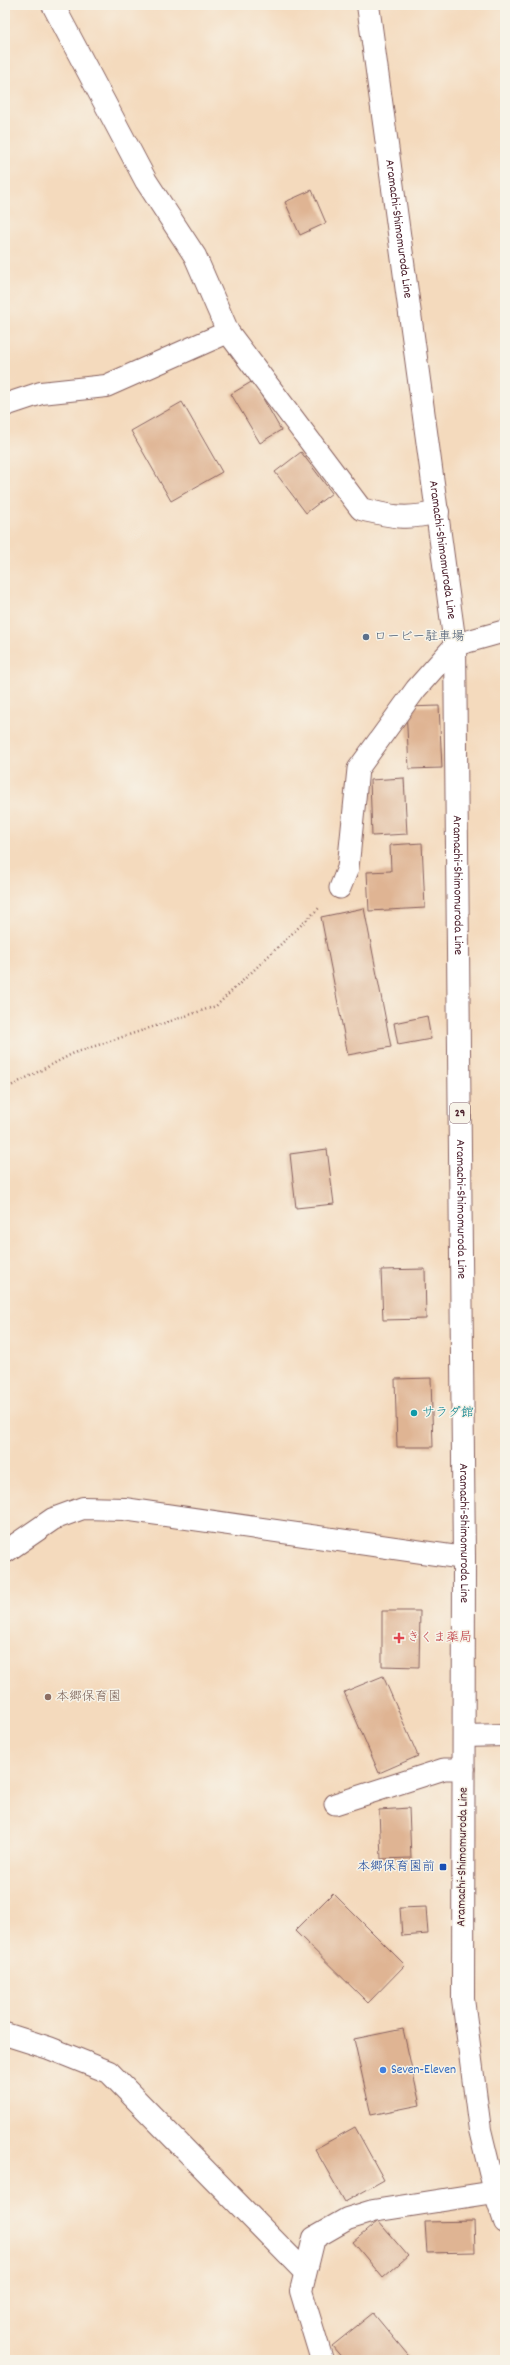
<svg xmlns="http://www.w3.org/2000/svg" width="510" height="2365" viewBox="0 0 510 2365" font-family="Dekko,'Klee One',sans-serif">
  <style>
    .building { fill: #dfb493 }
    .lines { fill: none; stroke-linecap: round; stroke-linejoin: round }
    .lane-casing { stroke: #86605e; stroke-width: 23 }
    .street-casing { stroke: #86605e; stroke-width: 24 }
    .primary-casing { stroke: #86605e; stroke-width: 24 }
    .path { stroke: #86605e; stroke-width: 2.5; stroke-dasharray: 1 3; stroke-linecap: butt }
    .lane { stroke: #fff; stroke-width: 21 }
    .street { stroke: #fff; stroke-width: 22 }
    .primary { stroke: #fff; stroke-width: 22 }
    .service-dot { fill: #5c6f8a; stroke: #f7f3e8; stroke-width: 1.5 }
    .culture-dot { fill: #0f9aa8; stroke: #f7f3e8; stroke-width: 1.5 }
    .health-dot { fill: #e0444e; stroke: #f7f3e8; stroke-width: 1.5 }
    .education-dot { fill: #8d6e63; stroke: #f7f3e8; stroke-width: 1.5 }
    .transit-dot { fill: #1a4fb4; stroke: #f7f3e8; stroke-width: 1.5 }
    .shop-dot { fill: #3f7fe0; stroke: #f7f3e8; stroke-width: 1.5 }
    .labels { text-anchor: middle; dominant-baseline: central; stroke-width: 3; stroke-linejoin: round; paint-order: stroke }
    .shield { fill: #f7f3e8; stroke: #7e5f64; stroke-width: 1 }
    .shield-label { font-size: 12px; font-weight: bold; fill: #4a1f2b }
    .street-label { font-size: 13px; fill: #4a1f2b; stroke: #f7f3e8 }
    .service-label { font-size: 13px; fill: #4e5e75; stroke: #f7f3e8; text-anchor: start }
    .culture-label { font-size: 13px; fill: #0d838f; stroke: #f7f3e8; text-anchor: start }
    .health-label { font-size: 13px; fill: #be3a42; stroke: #f7f3e8; text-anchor: start }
    .education-label { font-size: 13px; fill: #785e54; stroke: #f7f3e8; text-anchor: start }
    .transit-label { font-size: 13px; fill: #164399; stroke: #f7f3e8; text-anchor: end }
    .shop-label { font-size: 13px; fill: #366cbe; stroke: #f7f3e8; text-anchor: start }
  </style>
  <rect width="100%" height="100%" fill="#f7f3e8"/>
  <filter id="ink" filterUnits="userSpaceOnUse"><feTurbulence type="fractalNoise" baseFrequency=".025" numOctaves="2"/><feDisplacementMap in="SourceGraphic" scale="8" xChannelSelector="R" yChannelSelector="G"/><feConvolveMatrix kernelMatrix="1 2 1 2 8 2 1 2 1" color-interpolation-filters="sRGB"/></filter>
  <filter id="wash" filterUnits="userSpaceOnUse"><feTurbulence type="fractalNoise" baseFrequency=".012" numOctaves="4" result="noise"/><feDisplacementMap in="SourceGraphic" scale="16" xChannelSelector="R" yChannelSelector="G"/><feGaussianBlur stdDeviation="0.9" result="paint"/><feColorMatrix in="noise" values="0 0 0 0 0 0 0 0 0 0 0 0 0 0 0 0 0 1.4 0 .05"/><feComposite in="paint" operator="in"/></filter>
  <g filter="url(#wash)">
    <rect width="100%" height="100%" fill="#f4dabd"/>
    <g id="blocks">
      <!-- building -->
      <g class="building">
        <polygon points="312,190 326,223 300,235 285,202"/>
        <polygon points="253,381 281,430 260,443 231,394"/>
        <polygon points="182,402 222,472 171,501 131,431"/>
        <polygon points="301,452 332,493 306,513 275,472"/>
        <polygon points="439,706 442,768 409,769 406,707"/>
        <polygon points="404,778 407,834 372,836 370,780"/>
        <polygon points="422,843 425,908 369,911 367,872 391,871 390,845"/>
        <polygon points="364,908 391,1047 348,1055 321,917"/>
        <polygon points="427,1016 431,1039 398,1045 394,1023"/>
        <polygon points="327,1149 334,1204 296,1208 290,1154"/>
        <polygon points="425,1269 426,1319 383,1320 381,1270"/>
        <polygon points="431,1378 433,1447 397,1447 395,1379"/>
        <polygon points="382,1611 420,1611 419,1667 382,1666"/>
        <polygon points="383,1676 418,1756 379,1773 344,1692"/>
        <polygon points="409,1808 411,1858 381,1859 379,1810"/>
        <polygon points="333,1893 405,1965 368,2003 295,1931"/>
        <polygon points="426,1907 428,1934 402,1936 400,1908"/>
        <polygon points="403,2029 420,2105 371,2115 354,2039"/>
        <polygon points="355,2127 384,2180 345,2202 315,2149"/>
        <polygon points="378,2221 408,2256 383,2278 353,2242"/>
        <polygon points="474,2221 475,2252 427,2253 425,2222"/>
        <polygon points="373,2313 412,2360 344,2360 332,2346"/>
      </g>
    </g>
  </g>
  <g filter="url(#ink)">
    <use href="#blocks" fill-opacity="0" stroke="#86605e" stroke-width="1"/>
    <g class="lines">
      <!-- lane casing -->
      <g class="lane-casing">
        <g id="lane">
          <polyline points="340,888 348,868 358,769 416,689 455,645"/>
          <polyline points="335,1804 444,1769 464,1769"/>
        </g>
      </g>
      <!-- street casing -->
      <g class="street-casing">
        <g id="street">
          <path d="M 53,5 L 146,181 L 195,256 L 228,332 L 361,509 C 392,517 407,520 438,512"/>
          <polyline points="5,405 41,393 106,386 228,332"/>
          <polyline points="455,645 505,631"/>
          <polyline points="5,1552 53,1519 83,1508 124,1509 464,1558"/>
          <polyline points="464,1736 505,1735"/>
          <polyline points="5,2034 49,2048 109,2072 304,2271"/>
          <polyline points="322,2360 301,2291 314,2238 347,2219 373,2211 495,2192"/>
        </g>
      </g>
      <!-- primary casing -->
      <g class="primary-casing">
        <g id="primary">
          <path id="s1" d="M 368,5 L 455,645 L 464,1558 L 463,1999 L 480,2130 L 495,2192 L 505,2222"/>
        </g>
      </g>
      <!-- path -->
      <polyline class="path" points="5,1089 74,1053 216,1006 319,908"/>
      <!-- lane -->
      <use href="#lane" class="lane"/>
      <!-- street -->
      <use href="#street" class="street"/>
      <!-- primary -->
      <use href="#primary" class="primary"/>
    </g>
  </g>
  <!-- markers -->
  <circle class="service-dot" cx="366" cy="637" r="4"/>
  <circle class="culture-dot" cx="414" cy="1413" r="4"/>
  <path class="health-dot" d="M397 1632h4v4h4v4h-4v4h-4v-4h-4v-4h4z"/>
  <circle class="education-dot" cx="48" cy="1697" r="4"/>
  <rect class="transit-dot" x="439" y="1863" width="8" height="8" rx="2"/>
  <circle class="shop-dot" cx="383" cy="2070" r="4"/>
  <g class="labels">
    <!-- shield labels -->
    <rect class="shield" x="450" y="1103" width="20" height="20" rx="3"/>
    <g class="shield-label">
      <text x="460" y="1113">29</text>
    </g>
    <!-- street labels -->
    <g class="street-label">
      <text stroke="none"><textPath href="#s1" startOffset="226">Aramachi-Shimomuroda Line</textPath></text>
      <text stroke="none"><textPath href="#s1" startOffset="550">Aramachi-Shimomuroda Line</textPath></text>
      <text stroke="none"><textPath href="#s1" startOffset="886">Aramachi-Shimomuroda Line</textPath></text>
      <text stroke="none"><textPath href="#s1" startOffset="1210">Aramachi-Shimomuroda Line</textPath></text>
      <text stroke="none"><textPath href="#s1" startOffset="1534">Aramachi-Shimomuroda Line</textPath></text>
      <text transform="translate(463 1857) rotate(-89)">Aramachi-Shimomuroda Line</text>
    </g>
    <!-- service labels -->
    <g class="service-label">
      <text x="374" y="637">ロービー駐車場</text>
    </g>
    <!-- culture labels -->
    <g class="culture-label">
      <text x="422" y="1413">サラダ館</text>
    </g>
    <!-- health labels -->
    <g class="health-label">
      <text x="407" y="1638">きくま薬局</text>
    </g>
    <!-- education labels -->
    <g class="education-label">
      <text x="56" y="1697">本郷保育園</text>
    </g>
    <!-- transit labels -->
    <g class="transit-label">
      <text x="435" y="1867">本郷保育園前</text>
    </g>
    <!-- shop labels -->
    <g class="shop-label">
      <text x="391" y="2070">Seven-Eleven</text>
    </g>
  </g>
  <!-- margin -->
  <rect width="510" height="2365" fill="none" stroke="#f7f3e8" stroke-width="20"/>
</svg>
